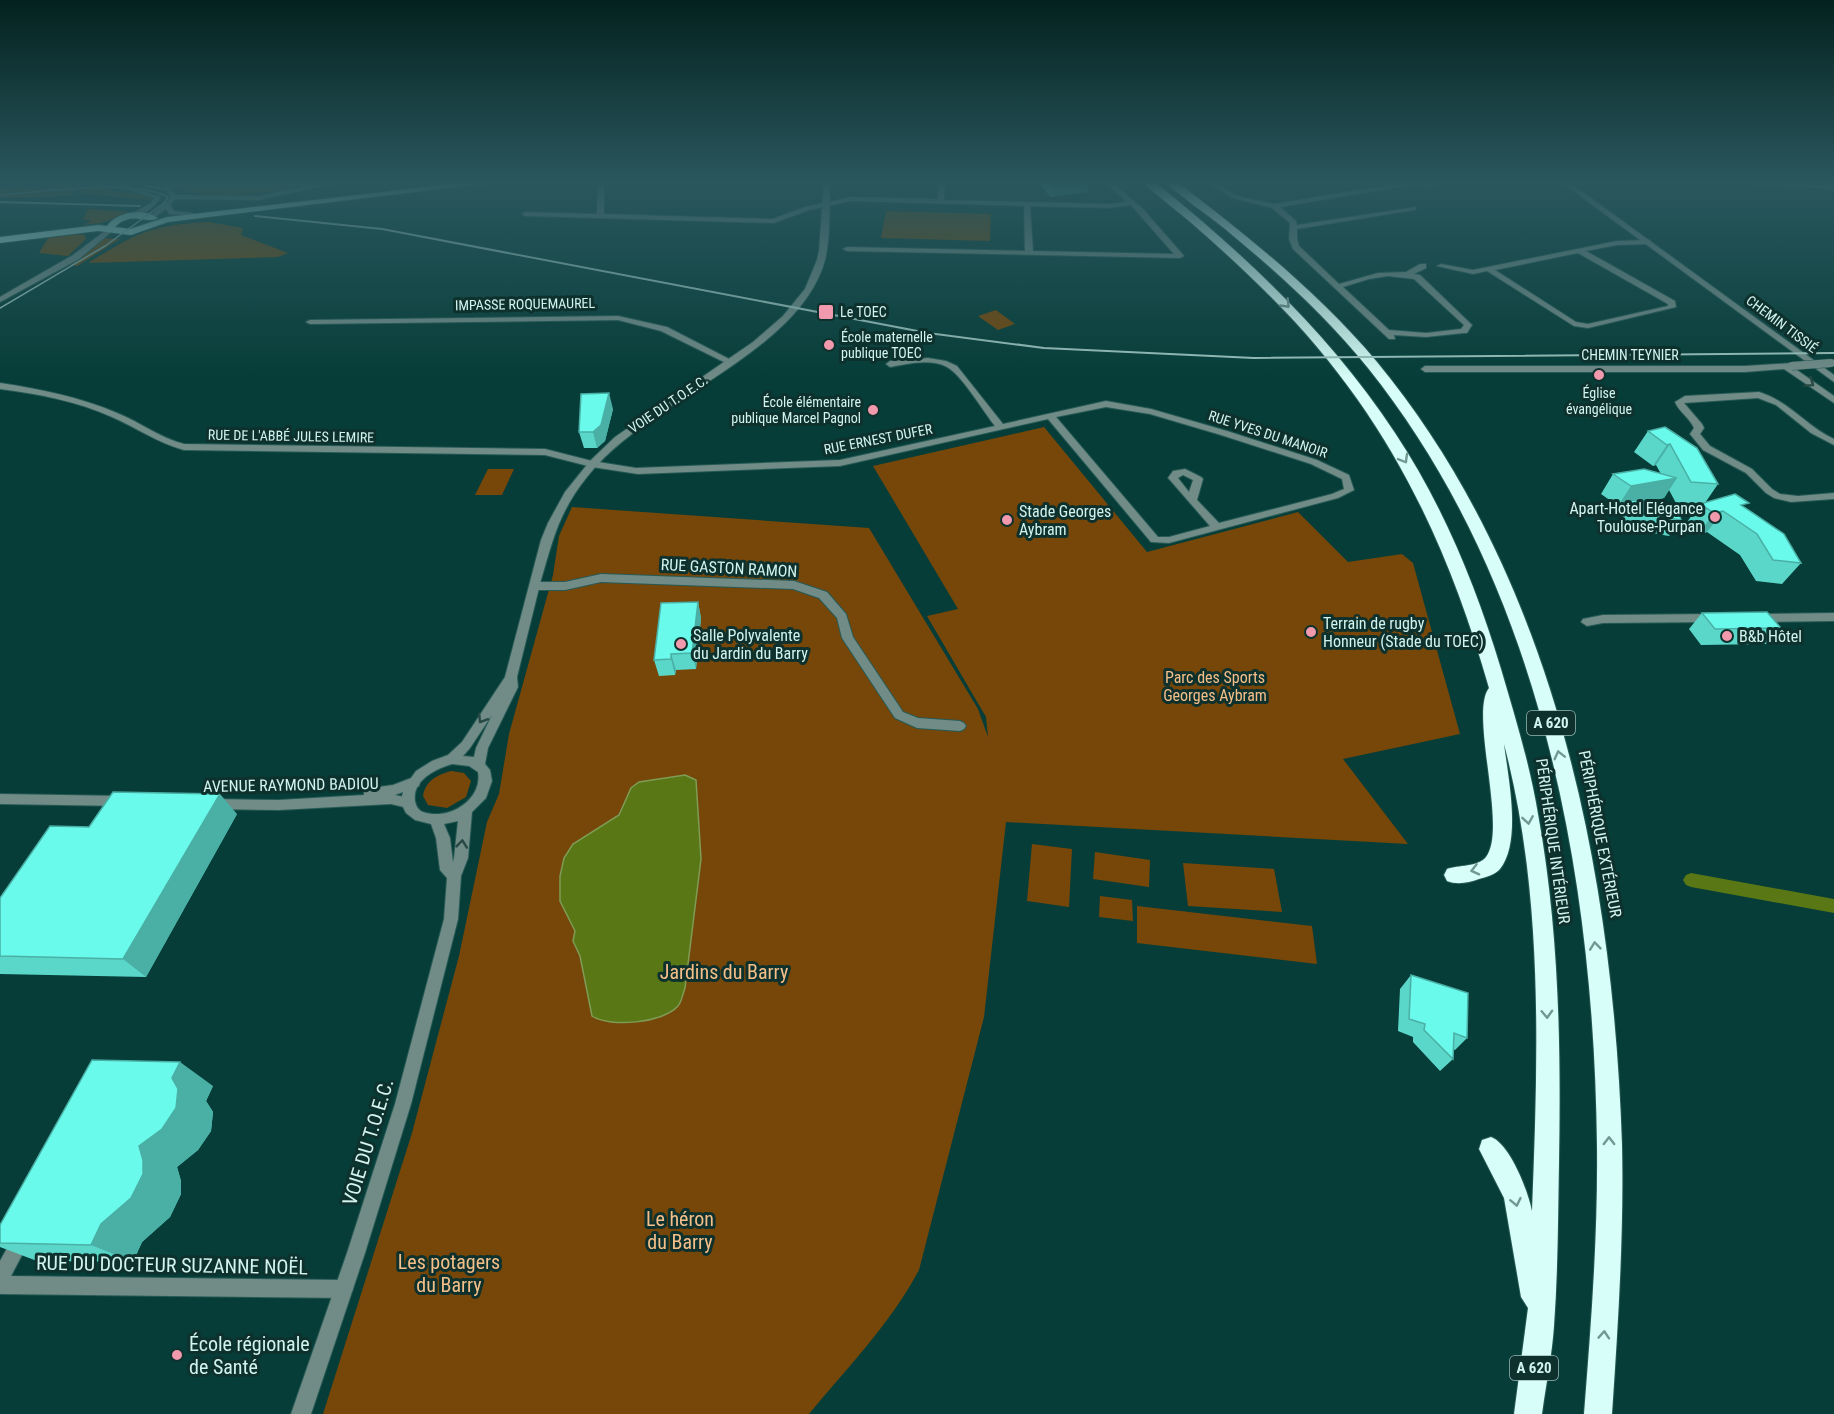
<svg xmlns="http://www.w3.org/2000/svg" width="1834" height="1414" viewBox="0 0 1834 1414" font-family="'Roboto Condensed',sans-serif">
  <style>
    .green { fill: #764709 }
    .water { fill: #597715; stroke: #7e9c56; stroke-width: 1.5 }
    .lines { fill: none; stroke-linecap: round; stroke-linejoin: round }
    .canal { fill: #597715; fill-rule: evenodd }
    .minor-casing { stroke: #275a55; stroke-width: 2 }
    .tertiary-casing { stroke: #275a55; stroke-width: 2 }
    .primary-casing { stroke: #275a55; stroke-width: 2 }
    .motorway-casing { stroke: #275a55; stroke-width: 2 }
    .minor { fill: #718b87; fill-rule: evenodd }
    .tertiary { fill: #718b87; fill-rule: evenodd }
    .primary { fill: #aae1da; fill-rule: evenodd }
    .motorway { fill: #d7fef8; fill-rule: evenodd }
    .tram { stroke: #9cc3be; stroke-width: 1.5 }
    .rail { stroke: #9cc3be; stroke-width: 2 }
    .minor-bridge-casing { stroke: #275a55; stroke-width: 9; stroke-linecap: butt }
    .minor-bridge { stroke: #718b87; stroke-width: 8 }
    .wall { fill: #5bd7ca }
    .shaded-wall { fill: #4aafa4 }
    .building { fill: #6afaeb; stroke: #4aafa4; stroke-width: 1.5 }
    .oneway { stroke: #729892 }
    .oneway2 { stroke: #274844 }
    .poi-dot { fill: #f29aad; stroke: #0e312d; stroke-width: 2 }
    .labels { text-anchor: middle; dominant-baseline: central; stroke-width: 6; stroke-linejoin: round; paint-order: stroke }
    .far-street-label { font-size: 14px; fill: #d3f3ef; stroke: #0e312d }
    .far-poi-label { font-size: 14px; fill: #d3f3ef; stroke: #0e312d; text-anchor: start }
    .shield { fill: #0e312d; stroke: #98b9b5; stroke-width: 1.5 }
    .shield-label { font-size: 15px; font-weight: bold; fill: #d3f3ef }
    .poi-label { font-size: 16px; fill: #d3f3ef; stroke: #0e312d; text-anchor: start }
    .street-label { font-size: 16px; fill: #d3f3ef; stroke: #0e312d }
    .park-label { font-size: 16px; fill: #f5bf89; stroke: #0e312d }
    .near-park-label { font-size: 20px; fill: #f5bf89; stroke: #0e312d }
    .near-street-label { font-size: 20px; fill: #d3f3ef; stroke: #0e312d }
    .near-poi-label { font-size: 20px; fill: #d3f3ef; stroke: #0e312d; text-anchor: start }
  </style>
  <rect width="100%" height="100%" fill="#063d38"/>
  <!-- green -->
  <g class="green">
    <polygon points="58,182 85,183 70,196 0,198 0,188 49,187"/>
    <path d="M 155,182 L 321,182 C 267,194 209,204 155,182 Z"/>
    <polygon points="91,183 106,185 113,191 150,196 152,200 78,193"/>
    <polygon points="88,209 131,212 132,212 101,223 83,225 92,221 83,219"/>
    <polygon points="886,211 991,214 990,241 881,238"/>
    <path d="M 209,222 L 243,228 L 241,235 L 288,253 L 278,257 L 88,263 C 137,233 150,225 209,222 Z"/>
    <polygon points="76,234 84,235 86,239 68,256 39,253 48,238"/>
    <polygon points="103,238 120,239 77,266 65,264"/>
    <polygon points="996,310 1015,324 998,330 978,316"/>
    <path d="M 1044,427 L 1147,552 L 1298,512 L 1348,562 L 1402,554 L 1413,563 L 1460,734 L 1343,759 L 1408,844 L 1006,822 L 984,1017 L 919,1270 C 891,1323 847,1368 809,1414 L 323,1414 L 412,1133 L 459,956 L 487,822 L 499,794 L 509,734 L 553,575 L 559,536 L 572,507 L 869,528 L 978,709 L 988,737 L 986,717 L 927,616 L 958,609 L 873,466 Z"/>
    <polygon points="488,469 514,469 502,495 475,495"/>
    <path d="M 452,771 L 464,773 L 471,781 L 466,797 L 447,808 L 428,805 L 423,796 C 425,781 438,774 452,771 Z"/>
    <polygon points="1032,844 1072,849 1069,907 1027,901"/>
    <polygon points="1095,852 1150,860 1149,887 1093,879"/>
    <polygon points="1183,863 1274,869 1282,912 1188,906"/>
    <polygon points="1100,896 1132,900 1133,921 1099,917"/>
    <polygon points="1137,906 1312,926 1317,964 1137,943"/>
  </g>
  <!-- water -->
  <path class="water" d="M 685,775 L 696,780 L 701,859 L 685,988 C 683,993 682,1001 678,1006 C 663,1023 610,1028 592,1016 L 580,956 L 573,941 L 575,931 L 560,901 L 560,876 L 564,858 L 573,844 L 619,815 L 631,788 L 639,782 Z"/>
  <g class="lines">
    <!-- canal -->
    <polygon class="canal" points="1691,873 1834,899 1834,913 1691,887 1686,885 1683,880 1686,875"/>
    <!-- minor casing -->
    <g class="minor-casing">
      <g id="minor">
        <path d="M 105,182 L 116,182 L 161,197 C 155,207 142,217 130,217 L 130,215 L 151,203 L 154,198 Z"/>
        <polygon points="326,182 341,182 259,200 175,199 170,205 174,211 193,213 195,214 195,216 169,214 166,209 152,219 149,217 150,216 171,198 167,191 144,187 147,185 169,187 176,195 259,196"/>
        <path d="M 598,182 L 604,182 L 604,214 L 773,219 L 805,207 L 851,197 L 938,199 L 939,182 L 945,182 L 944,200 L 1108,204 L 1127,202 L 1105,182 L 1112,182 L 1143,209 L 1184,256 L 1180,258 L 847,251 L 843,249 L 847,247 L 1025,251 L 1024,206 L 851,201 L 809,210 L 774,223 L 525,216 L 522,214 L 525,212 L 597,214 ZM 1131,205 L 1174,254 L 1033,251 L 1030,206 L 1108,208 Z"/>
        <path d="M 1206,182 L 1214,182 L 1237,196 L 1274,204 L 1405,182 L 1435,184 L 1436,185 L 1433,187 L 1413,185 L 1280,207 L 1296,221 L 1297,225 L 1416,207 L 1416,209 L 1414,210 L 1297,229 L 1297,239 L 1299,246 L 1339,284 L 1378,273 L 1406,272 L 1420,264 L 1426,264 L 1426,268 L 1414,274 L 1420,275 L 1472,325 L 1467,333 L 1464,333 L 1426,337 L 1394,335 L 1395,339 L 1389,339 L 1293,249 L 1289,239 L 1290,223 L 1272,208 L 1233,198 ZM 1388,276 L 1414,279 L 1464,325 L 1461,329 L 1426,333 L 1389,330 L 1343,287 L 1369,279 Z"/>
        <polygon points="1750,182 1834,185 1834,189 1753,184"/>
        <polygon points="109,228 115,229 79,259 0,302 0,297 73,255"/>
        <path d="M 1647,240 L 1650,240 L 1650,244 L 1617,245 L 1586,251 L 1675,301 L 1676,307 L 1588,328 L 1574,326 L 1487,271 L 1473,274 L 1437,266 L 1441,264 L 1473,270 L 1617,241 ZM 1578,253 L 1668,304 L 1668,306 L 1588,324 L 1576,322 L 1495,270 Z"/>
        <polygon points="618,316 667,327 735,362 728,364 661,331 618,320 310,324 306,322 310,320"/>
        <path d="M 928,358 L 946,361 L 957,366 L 1003,424 L 1106,401 L 1151,409 L 1227,431 L 1317,460 L 1349,475 L 1354,490 L 1338,498 L 1169,543 L 1151,542 L 1048,419 L 840,466 L 638,474 L 592,467 L 545,455 L 184,450 C 158,443 137,428 112,417 C 76,401 39,394 0,389 L 0,383 C 40,389 80,397 117,413 C 140,422 160,438 184,444 L 545,449 L 592,461 L 636,468 L 840,460 L 995,426 C 983,411 961,374 947,367 C 931,358 907,364 890,367 L 886,364 L 890,361 ZM 1106,407 L 1150,414 L 1221,435 L 1311,464 L 1342,479 L 1344,489 L 1332,494 L 1219,523 L 1197,500 L 1203,479 L 1201,477 L 1185,469 L 1173,471 L 1168,478 L 1170,480 L 1210,526 L 1169,537 L 1158,537 L 1056,417 ZM 1183,475 L 1193,480 L 1189,492 L 1178,478 Z"/>
        <polygon points="1792,363 1796,366 1794,368 1834,396 1834,403 1784,369 1745,372 1425,372 1421,369 1425,366 1745,366"/>
        <path d="M 1759,392 C 1789,401 1806,426 1834,439 L 1834,445 L 1811,433 L 1776,405 L 1758,398 L 1684,403 L 1702,424 L 1704,428 L 1700,434 L 1710,446 L 1752,469 L 1772,489 L 1780,494 L 1798,496 L 1834,493 L 1834,499 L 1791,502 L 1774,498 L 1766,493 L 1746,473 L 1703,450 L 1690,434 L 1694,428 C 1690,418 1679,412 1675,402 L 1685,396 Z"/>
        <polygon points="601,574 794,581 827,592 846,614 853,637 903,712 918,718 960,721 964,723 966,726 964,729 960,731 917,728 895,718 842,638 837,618 819,598 793,589 601,582 565,590 535,590 530,586 535,582 565,582"/>
        <polygon points="1834,613 1834,621 1757,622 1751,618 1757,614"/>
        <polygon points="1713,614 1719,618 1713,622 1603,623 1587,626 1581,622 1583,619 1603,615"/>
        <polygon points="414,777 419,778 420,782 419,786 395,795 413,799 414,803 413,807 408,808 391,804 279,810 212,809 207,808 205,804 207,800 212,799 279,800 364,795 364,789 393,785"/>
        <polygon points="0,794 123,796 128,797 129,801 128,805 123,806 0,804"/>
        <polygon points="22,1229 28,1232 31,1238 11,1276 344,1280 350,1283 353,1289 350,1295 344,1298 0,1294 0,1261 16,1232"/>
      </g>
    </g>
    <!-- tertiary casing -->
    <g class="tertiary-casing">
      <g id="tertiary">
        <path d="M 824,182 L 830,182 C 829,207 831,235 825,260 C 799,355 647,399 587,477 C 559,512 553,539 541,580 C 533,612 525,645 517,677 L 518,687 L 488,748 L 485,764 L 490,770 L 492,781 L 486,798 L 472,812 L 468,858 L 461,876 L 458,919 L 411,1104 L 365,1253 L 311,1414 L 291,1414 L 347,1253 L 395,1104 L 444,919 L 447,878 L 440,870 L 436,838 L 431,824 L 415,820 L 406,813 L 402,805 L 402,796 L 404,788 L 416,771 L 432,761 L 448,755 L 462,742 L 505,677 L 541,540 L 548,523 L 565,492 L 590,461 L 615,437 L 753,342 L 783,316 L 805,289 L 817,260 L 819,251 ZM 492,715 L 476,748 L 474,757 L 463,756 L 470,748 ZM 452,764 L 469,766 L 478,772 C 483,800 448,821 423,812 C 418,810 416,806 415,801 C 412,780 436,769 452,764 ZM 458,821 L 454,858 L 453,862 L 450,838 L 444,824 Z"/>
        <polygon points="1561,182 1569,182 1834,375 1834,382"/>
      </g>
    </g>
    <!-- primary casing -->
    <g class="primary-casing">
      <path id="primary" d="M 468,182 L 497,182 L 168,222 L 131,235 L 98,231 L 0,243 L 0,237 L 98,225 L 107,226 C 117,211 144,208 158,218 C 147,225 132,210 115,227 L 130,229 L 167,217 Z"/>
    </g>
    <!-- motorway casing -->
    <g class="motorway-casing">
      <g id="motorway">
        <path d="M 1143,182 L 1155,182 C 1245,255 1331,335 1395,433 C 1443,505 1476,586 1501,669 C 1515,717 1530,765 1538,814 C 1559,929 1561,1046 1559,1162 C 1558,1216 1558,1272 1554,1326 C 1552,1355 1546,1385 1542,1414 L 1514,1414 L 1528,1308 L 1521,1297 L 1504,1198 L 1479,1149 L 1482,1140 L 1491,1137 C 1510,1144 1528,1191 1532,1211 C 1538,1056 1544,896 1504,744 C 1508,777 1522,842 1500,869 C 1495,875 1486,877 1479,879 C 1468,883 1457,885 1447,881 L 1444,875 L 1447,869 C 1458,865 1478,867 1486,857 C 1508,829 1469,713 1489,688 C 1446,537 1384,410 1272,298 C 1245,271 1217,245 1189,221 C 1174,208 1157,196 1143,182 Z"/>
        <path d="M 1165,182 L 1177,182 C 1248,236 1319,293 1377,362 C 1555,578 1613,872 1622,1145 C 1624,1235 1618,1324 1612,1414 L 1584,1414 C 1591,1325 1598,1236 1597,1146 C 1594,876 1541,584 1368,368 C 1326,316 1276,271 1225,229 C 1205,213 1184,199 1165,182 Z"/>
      </g>
    </g>
    <!-- minor -->
    <use href="#minor" class="minor"/>
    <!-- tertiary -->
    <use href="#tertiary" class="tertiary"/>
    <!-- primary -->
    <use href="#primary" class="primary"/>
    <!-- motorway -->
    <use href="#motorway" class="motorway"/>
    <!-- tram -->
    <path class="tram" d="M 0,195 C 42,192 132,178 168,197 L 164,203 L 105,246 L 0,308"/>
    <!-- rail -->
    <g class="rail">
      <polyline points="0,202 140,206"/>
      <polyline points="255,216 382,229 928,333 1044,348 1254,358 1834,353"/>
    </g>
    <!-- minor-bridge casing -->
    <g class="minor-bridge-casing">
      <polyline id="minor-bridge" points="1792,366 1831,363"/>
    </g>
    <!-- minor-bridge -->
    <use href="#minor-bridge" class="minor-bridge"/>
  </g>
  <!-- wall -->
  <g class="wall">
    <polygon points="1037,182 1088,182 1087,192 1051,197"/>
    <polygon points="613,409 605,441 597,448 584,448 579,432"/>
    <polygon points="1665,427 1718,484 1705,503 1745,508 1801,563 1782,584 1756,581 1740,555 1707,532 1698,535 1685,525 1699,505 1676,503 1669,490 1664,498 1643,502 1681,520 1669,536 1629,529 1623,526 1621,516 1628,504 1618,506 1601,494 1613,474 1661,474 1656,465 1653,466 1634,452 1648,431"/>
    <polygon points="698,602 701,618 696,669 676,670 675,675 659,676 654,660"/>
    <polygon points="1702,613 1781,628 1766,644 1701,645 1689,629"/>
    <polygon points="237,814 146,977 0,974 0,898 89,827"/>
    <polygon points="1411,975 1467,1038 1455,1050 1453,1049 1453,1059 1440,1071 1413,1042 1413,1037 1398,1031 1400,989"/>
    <polygon points="213,1086 206,1101 213,1112 211,1131 198,1150 177,1167 181,1181 181,1194 170,1217 142,1242 133,1262 37,1261 0,1247 0,1225"/>
  </g>
  <!-- shaded-wall -->
  <g class="shaded-wall">
    <polygon points="1053,182 1088,182 1087,192 1051,197"/>
    <polygon points="609,393 613,409 605,441 597,448 593,432"/>
    <polygon points="1670,444 1656,465 1653,466 1667,445"/>
    <polygon points="1677,478 1664,498 1632,504 1631,500 1628,504 1618,506 1631,486"/>
    <polygon points="1723,511 1707,532 1698,535 1714,513"/>
    <polygon points="698,602 701,618 696,669 692,653"/>
    <polygon points="671,654 676,670 675,675 671,659"/>
    <polygon points="220,794 237,814 146,977 123,959"/>
    <polygon points="180,1062 213,1086 206,1101 213,1112 211,1131 198,1150 177,1167 181,1181 181,1194 170,1217 142,1242 133,1262 91,1245"/>
  </g>
  <!-- building -->
  <g class="building">
    <polygon points="609,393 601,425 593,432 579,432 581,394"/>
    <polygon points="1665,427 1697,448 1718,484 1691,482 1670,444 1667,445 1648,431"/>
    <polygon points="1644,469 1677,478 1631,486 1613,474"/>
    <polygon points="1735,494 1749,503 1741,505 1784,534 1801,563 1773,560 1757,534 1723,511 1714,513 1700,504"/>
    <polygon points="1631,500 1672,506 1678,510 1681,520 1639,513 1634,510"/>
    <polygon points="698,602 692,653 671,654 671,659 654,660 661,603"/>
    <polygon points="1767,612 1781,628 1715,629 1702,613"/>
    <polygon points="113,792 220,794 123,959 0,956 0,898 50,826 89,827"/>
    <polygon points="1411,975 1468,993 1467,1038 1454,1033 1453,1059 1424,1030 1425,1024 1409,1019"/>
    <polygon points="92,1060 180,1062 172,1078 178,1089 176,1108 162,1129 139,1146 143,1160 143,1174 131,1198 101,1224 91,1245 0,1243 0,1225"/>
  </g>
  <!-- one-way arrows -->
  <defs><path id="oneway-chevron" d="M-2-3.5L2.5 0L-2 3.5" fill="none" stroke-width="1.6" stroke-linecap="round" stroke-linejoin="round" transform="scale(1.5)"/></defs>
  <g class="oneway">
    <use href="#oneway-chevron" transform="translate(1286 304) rotate(46)"/>
    <use href="#oneway-chevron" transform="translate(1404 459) rotate(60)"/>
    <use href="#oneway-chevron" transform="translate(1559 755) rotate(-104)"/>
    <use href="#oneway-chevron" transform="translate(1528 820) rotate(81)"/>
    <use href="#oneway-chevron" transform="translate(1475 870) rotate(166)"/>
    <use href="#oneway-chevron" transform="translate(1595 946) rotate(-96)"/>
    <use href="#oneway-chevron" transform="translate(1547 1014) rotate(88)"/>
    <use href="#oneway-chevron" transform="translate(1609 1141) rotate(-90)"/>
    <use href="#oneway-chevron" transform="translate(1516 1202) rotate(78)"/>
    <use href="#oneway-chevron" transform="translate(1604 1335) rotate(-86)"/>
  </g>
  <g class="oneway2">
    <use href="#oneway-chevron" transform="translate(1810 383) rotate(35)"/>
    <use href="#oneway-chevron" transform="translate(482 719) rotate(122)"/>
    <use href="#oneway-chevron" transform="translate(462 844) rotate(-84)"/>
  </g>
  <!-- sky -->
  <linearGradient id="sky" x2="0" y2="1"><stop stop-color="#03221f"/><stop offset="0.48" stop-color="#2a575e"/><stop offset="1" stop-color="#2a575e" stop-opacity="0"/></linearGradient>
  <rect width="1834" height="380" fill="url(#sky)"/>
  <!-- markers -->
  <g class="poi-dot">
    <rect x="818" y="304" width="16" height="16" rx="3"/>
    <circle cx="829" cy="345" r="6"/>
    <circle cx="1599" cy="375" r="6"/>
    <circle cx="873" cy="410" r="6"/>
    <circle cx="1715" cy="517" r="6"/>
    <circle cx="1007" cy="520" r="6"/>
    <circle cx="1311" cy="632" r="6"/>
    <circle cx="1727" cy="636" r="6"/>
    <circle cx="681" cy="644" r="6"/>
    <circle cx="177" cy="1355" r="6"/>
  </g>
  <g class="labels">
    <!-- far-street labels -->
    <g class="far-street-label">
      <text transform="translate(525 304) rotate(-1)">IMPASSE ROQUEMAUREL</text>
      <text transform="translate(1782 324) rotate(37)">CHEMIN TISSIÉ</text>
      <text x="1630" y="355">CHEMIN TEYNIER</text>
      <text transform="translate(668 404) rotate(-34)">VOIE DU T.O.E.C.</text>
      <text transform="translate(1268 434) rotate(18)">RUE YVES DU MANOIR</text>
      <text transform="translate(291 436) rotate(1)">RUE DE L'ABBÉ JULES LEMIRE</text>
      <text transform="translate(878 439) rotate(-11)">RUE ERNEST DUFER</text>
    </g>
    <!-- far-poi labels -->
    <g class="far-poi-label">
      <text x="840" y="312">Le TOEC</text>
      <text x="841" y="337">École maternelle<tspan x="841" dy="16">publique TOEC</tspan></text>
      <text x="1599" y="393" text-anchor="middle">Église<tspan x="1599" dy="16">évangélique</tspan></text>
      <text x="861" y="402" text-anchor="end">École élémentaire<tspan x="861" dy="16">publique Marcel Pagnol</tspan></text>
    </g>
    <!-- shield labels -->
    <g class="shield">
      <rect x="1527" y="711" width="48" height="24" rx="4.5"/>
      <rect x="1510" y="1356" width="48" height="24" rx="4.5"/>
    </g>
    <g class="shield-label">
      <text x="1551" y="723">A 620</text>
      <text x="1534" y="1368">A 620</text>
    </g>
    <!-- poi labels -->
    <g class="poi-label">
      <text x="1703" y="508" text-anchor="end">Apart-Hotel Elégance<tspan x="1703" dy="18">Toulouse-Purpan</tspan></text>
      <text x="1019" y="511">Stade Georges<tspan x="1019" dy="18">Aybram</tspan></text>
      <text x="1323" y="623">Terrain de rugby<tspan x="1323" dy="18">Honneur (Stade du TOEC)</tspan></text>
      <text x="693" y="635">Salle Polyvalente<tspan x="693" dy="18">du Jardin du Barry</tspan></text>
      <text x="1739" y="636">B&amp;b Hôtel</text>
    </g>
    <!-- street labels -->
    <g class="street-label">
      <text transform="translate(729 568) rotate(3)">RUE GASTON RAMON</text>
      <text transform="translate(291 785) rotate(-1)">AVENUE RAYMOND BADIOU</text>
      <text transform="translate(1600 834) rotate(79)">PÉRIPHÉRIQUE EXTÉRIEUR</text>
      <text transform="translate(1553 841) rotate(82)">PÉRIPHÉRIQUE INTÉRIEUR</text>
    </g>
    <!-- park labels -->
    <g class="park-label">
      <text x="1215" y="677">Parc des Sports<tspan x="1215" dy="18">Georges Aybram</tspan></text>
    </g>
    <!-- near-park labels -->
    <g class="near-park-label">
      <text x="724" y="972">Jardins du Barry</text>
      <text x="680" y="1219">Le héron<tspan x="680" dy="23">du Barry</tspan></text>
      <text x="449" y="1262">Les potagers<tspan x="449" dy="23">du Barry</tspan></text>
    </g>
    <!-- near-street labels -->
    <g class="near-street-label">
      <text transform="translate(368 1142) rotate(-73)">VOIE DU T.O.E.C.</text>
      <text transform="translate(172 1265) rotate(1)">RUE DU DOCTEUR SUZANNE NOËL</text>
    </g>
    <!-- near-poi labels -->
    <g class="near-poi-label">
      <text x="189" y="1344">École régionale<tspan x="189" dy="23">de Santé</tspan></text>
    </g>
  </g>
</svg>
